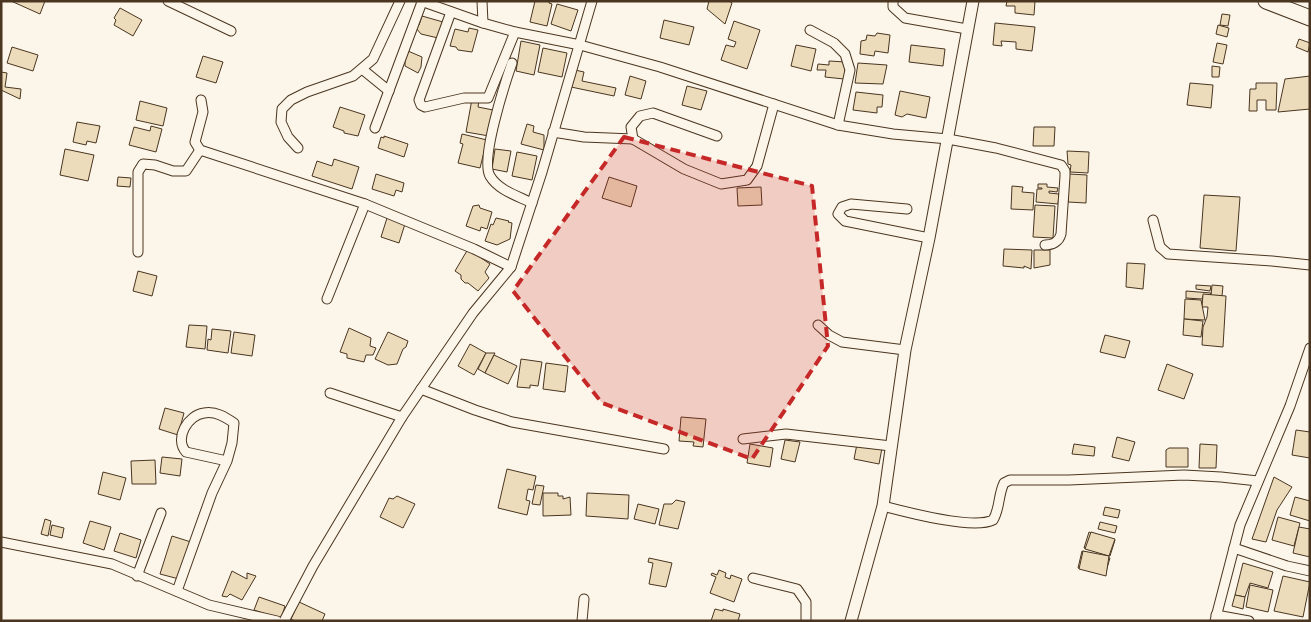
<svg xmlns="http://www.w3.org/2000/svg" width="1311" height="622" viewBox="0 0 1311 622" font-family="'Fira Sans Condensed',sans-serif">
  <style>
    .building { fill: #ecdcbc; stroke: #4a3520 }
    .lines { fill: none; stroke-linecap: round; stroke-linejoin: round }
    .minor-casing { stroke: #4a3520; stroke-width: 11 }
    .tertiary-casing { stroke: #4a3520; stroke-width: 13 }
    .trunk-casing { stroke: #4a3520; stroke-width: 17 }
    .minor { stroke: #fbf6e9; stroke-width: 9 }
    .tertiary { stroke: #fbf6e9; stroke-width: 11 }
    .trunk { stroke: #fbf6e9; stroke-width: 15 }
    .marked { fill: #c62828; fill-opacity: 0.2; stroke: #c62828; stroke-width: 4; stroke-dasharray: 10 6; stroke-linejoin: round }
  </style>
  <rect width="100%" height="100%" fill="#fbf6e9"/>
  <!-- building -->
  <g class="building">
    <polygon points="11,1 45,1 40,14"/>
    <polygon points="535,1 549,1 549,3 552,4 547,26 530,22"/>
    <polygon points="709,1 729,1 732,3 725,24 707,9"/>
    <polygon points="1007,1 1035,1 1034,15 1015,13 1015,6 1006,6"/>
    <polygon points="557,4 578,10 571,31 551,24"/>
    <polygon points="120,8 142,20 133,36 114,25 116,20 114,18"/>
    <polygon points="1222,14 1230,15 1228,26 1220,25"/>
    <polygon points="422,16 443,22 438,38 421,34 416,28 419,25"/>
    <polygon points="664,20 694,27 689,45 660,38"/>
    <polygon points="734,21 760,30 747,69 721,60 726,45 734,47 736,42 728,39"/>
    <polygon points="995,23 1035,27 1032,51 1016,49 1016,42 1001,41 1002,46 993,45"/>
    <polygon points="1218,25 1229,28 1227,37 1216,34"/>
    <polygon points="469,28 478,30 472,52 458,50 456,47 450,46 455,29 468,32"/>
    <polygon points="877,33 890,35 888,53 875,51 874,56 860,54 861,41 866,40 867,35 875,36"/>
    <polygon points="1299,39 1310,43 1308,52 1296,47"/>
    <polygon points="521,41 540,45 534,75 516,71"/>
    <polygon points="1217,43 1227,45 1223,64 1213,62"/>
    <polygon points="796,45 816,49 811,71 791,66"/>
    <polygon points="911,45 945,49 943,66 909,62"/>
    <polygon points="12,47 38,55 33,71 7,63"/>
    <polygon points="543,48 567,53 562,77 538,72"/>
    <polygon points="408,51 422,57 421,67 418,73 405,66 405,58"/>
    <polygon points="203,56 223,62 216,83 196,77"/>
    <polygon points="829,61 846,62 844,79 825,77 826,70 817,70 818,64 829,65"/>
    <polygon points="858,63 887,65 883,84 855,83"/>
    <polygon points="1212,66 1220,67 1219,77 1212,77"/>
    <polygon points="575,70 584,72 582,81 616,88 614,96 571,87"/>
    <polygon points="1,72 7,73 5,87 21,89 20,99 1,90"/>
    <polygon points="630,76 646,81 641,99 625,95"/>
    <polygon points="1310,76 1310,109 1278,112 1285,79"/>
    <polygon points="1190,83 1213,85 1211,108 1187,105"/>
    <polygon points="1256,83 1277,83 1276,110 1266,110 1266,100 1257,100 1257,111 1249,111 1250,89 1256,89"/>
    <polygon points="687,86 707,91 701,110 682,105"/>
    <polygon points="900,91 930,97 926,118 907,114 902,117 895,115"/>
    <polygon points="856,92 883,95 882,107 877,107 877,113 853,110"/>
    <polygon points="472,99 479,100 478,107 493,110 489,136 466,132"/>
    <polygon points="140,101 167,108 163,126 136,120"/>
    <polygon points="340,107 365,115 358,136 344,133 344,131 333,127"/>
    <polygon points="77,122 100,126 96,143 87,141 86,145 73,142"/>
    <polygon points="527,124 534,126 533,132 544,135 544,150 521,144"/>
    <polygon points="151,126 162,129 156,152 129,145 134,127 150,131"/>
    <polygon points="1034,127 1055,127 1054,146 1033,146"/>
    <polygon points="462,134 487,140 480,168 458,163 463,144 460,143"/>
    <polygon points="384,136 408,144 404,157 378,148 381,137 384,138"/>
    <polygon points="65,149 94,155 88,181 60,175"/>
    <polygon points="495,149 511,151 507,172 492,169"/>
    <polygon points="1067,151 1089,152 1088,173 1070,172 1071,165 1068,164"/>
    <polygon points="517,152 537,156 532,180 512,176"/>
    <polygon points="334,159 359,167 352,189 312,176 317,161 332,166"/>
    <polygon points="376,174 404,183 402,192 396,190 394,196 372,189"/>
    <polygon points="1069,174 1087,175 1086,203 1068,202"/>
    <polygon points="118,177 131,178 130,187 117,186"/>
    <polygon points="609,177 637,186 631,207 602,198"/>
    <polygon points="1038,184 1047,184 1047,187 1058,188 1057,192 1049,191 1049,193 1059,194 1058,204 1036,202 1037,189 1042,189 1042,188 1038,188"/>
    <polygon points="1012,186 1023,187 1022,192 1034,193 1033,210 1011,209"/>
    <polygon points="761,187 762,205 738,206 737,188"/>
    <polygon points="1204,195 1240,197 1236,251 1200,248"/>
    <polygon points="479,205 480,208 492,212 487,229 481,227 480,231 466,226 473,206"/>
    <polygon points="1035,205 1055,206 1053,238 1033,237"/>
    <polygon points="387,218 405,224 399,243 381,237"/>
    <polygon points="496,218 509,221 508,222 512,223 510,239 497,245 485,241 491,224 493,225"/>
    <polygon points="468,249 490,264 485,272 489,278 478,291 468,283 465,283 461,279 461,275 455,271"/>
    <polygon points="1004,249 1032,250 1031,269 1024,266 1024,268 1003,266"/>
    <polygon points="1034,250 1050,250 1050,265 1034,268"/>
    <polygon points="1127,263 1145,264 1143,289 1126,287"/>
    <polygon points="138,271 157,276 152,296 133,291"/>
    <polygon points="1196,285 1211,286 1210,291 1196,289"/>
    <polygon points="1212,285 1223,286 1222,296 1211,296"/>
    <polygon points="1186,291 1211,293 1209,296 1203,296 1202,299 1186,298"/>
    <polygon points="1203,294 1226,296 1223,347 1202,345 1203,327 1207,317 1208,307 1202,307"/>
    <polygon points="1185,299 1201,300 1205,320 1184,319"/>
    <polygon points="1184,319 1203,321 1201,337 1183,335"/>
    <polygon points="189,325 207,326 205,349 186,347"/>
    <polygon points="349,328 371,338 370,346 376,348 373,355 366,355 364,362 347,358 347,354 340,352"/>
    <polygon points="212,329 231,331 228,353 207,350 208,339 211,340"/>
    <polygon points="234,332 255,335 252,356 231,353"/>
    <polygon points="388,332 408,341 406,347 403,349 397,364 388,365 375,359"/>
    <polygon points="1105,335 1130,341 1125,358 1100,352"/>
    <polygon points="470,344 486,353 474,375 458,366"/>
    <polygon points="486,353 495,353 485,373 478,369"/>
    <polygon points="494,355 517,366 508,384 485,373"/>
    <polygon points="521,359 542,362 538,386 530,385 530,388 517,387"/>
    <polygon points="546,363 568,366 565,392 543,389"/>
    <polygon points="1167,364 1193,374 1184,399 1158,390"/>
    <polygon points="165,408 184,413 178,435 159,429"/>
    <polygon points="681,417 706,419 703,447 693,446 694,442 679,441"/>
    <polygon points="1296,430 1310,432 1310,458 1292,455"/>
    <polygon points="1117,437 1135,442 1129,461 1112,457"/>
    <polygon points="785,440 800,442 795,462 781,459"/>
    <polygon points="750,444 773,448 770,467 747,463"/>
    <polygon points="857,444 882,448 879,464 854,459"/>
    <polygon points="1074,444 1095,447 1094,456 1072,454"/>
    <polygon points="1200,444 1217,445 1216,468 1199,468"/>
    <polygon points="1169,448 1188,448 1188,467 1166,467 1166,450"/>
    <polygon points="162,457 182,459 180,476 160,473"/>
    <polygon points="155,460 156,484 132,484 131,461"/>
    <polygon points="507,469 536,476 533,490 528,489 526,500 530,501 527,515 498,508"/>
    <polygon points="103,472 126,478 120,500 98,494"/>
    <polygon points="1274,477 1292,487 1277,510 1266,542 1252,539"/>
    <polygon points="536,485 544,486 540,505 532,504"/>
    <polygon points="543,493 558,493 558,496 563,496 563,499 570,497 571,515 543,516"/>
    <polygon points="587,493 629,495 628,519 586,516"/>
    <polygon points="397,496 415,504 403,528 380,517 389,498 393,499"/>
    <polygon points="1295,497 1310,501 1310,521 1290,515"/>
    <polygon points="676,500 685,502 678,529 659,525 664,504 672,504"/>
    <polygon points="638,504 659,509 655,524 634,519"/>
    <polygon points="1105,507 1120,510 1118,518 1103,515"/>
    <polygon points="1278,517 1300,523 1294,546 1272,540"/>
    <polygon points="45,519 51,521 48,536 41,534"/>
    <polygon points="90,521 111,527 104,550 83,543"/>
    <polygon points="1100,522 1117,526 1115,533 1098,529"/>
    <polygon points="52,525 64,528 62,538 50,535"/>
    <polygon points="1299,527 1310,529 1310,557 1293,553"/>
    <polygon points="1089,532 1115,540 1110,556 1084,548"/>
    <polygon points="1091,532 1115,539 1109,556 1085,549"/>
    <polygon points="120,533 141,540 136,558 114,551"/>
    <polygon points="172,536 191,542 179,579 160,574"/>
    <polygon points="1082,551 1110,558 1105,575 1078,568"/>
    <polygon points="1083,551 1109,556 1106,576 1079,569"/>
    <polygon points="649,558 672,563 666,587 649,584 653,563 648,562"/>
    <polygon points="1243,563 1273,572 1268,588 1250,583 1245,597 1235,595"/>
    <polygon points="719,570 726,573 725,577 730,579 731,575 742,579 734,602 710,593 716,577 711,575 712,573 717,575"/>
    <polygon points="232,571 247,579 247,573 256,576 242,600 230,594 227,597 222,596"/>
    <polygon points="1283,576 1310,582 1303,617 1274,611"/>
    <polygon points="1250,585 1273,590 1268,612 1246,607"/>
    <polygon points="1235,595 1245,597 1243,609 1232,606"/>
    <polygon points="259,597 285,606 281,619 254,610"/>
    <polygon points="299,602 325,614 322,621 295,621 291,619"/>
    <polygon points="715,609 723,611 723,609 740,614 738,621 711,621"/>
  </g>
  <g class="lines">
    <!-- minor casing -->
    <g class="minor-casing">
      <g id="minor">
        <polyline points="168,1 231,31"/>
        <path d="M 421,1 L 483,23 L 515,32 L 580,45 L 660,67 L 838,125 L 893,134 L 948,139 L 996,148 L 1061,165 L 1065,171 L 1065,176 L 1061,234 C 1059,242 1052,245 1045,245"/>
        <polyline points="482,1 483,23"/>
        <polyline points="893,1 893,7 905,18 967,29"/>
        <polyline points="451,12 419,100 421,105 425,107 464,98 488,98 515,32"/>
        <polyline points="810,30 834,43 845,54 850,70 838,125"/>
        <path d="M 512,63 C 505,83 480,160 490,176 C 498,190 518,196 532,203"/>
        <polyline points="362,69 389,91"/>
        <polyline points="201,100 203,112 195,142 200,150 365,204 474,249 511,267"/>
        <polyline points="375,128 422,2"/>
        <polyline points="553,132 584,137 633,139"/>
        <polyline points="717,136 653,113 640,116 631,127 633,139 684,169 721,184 747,180 757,166 774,104"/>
        <polyline points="298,148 288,137 281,122 282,109 291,100 307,92 353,76 373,59 400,1"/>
        <polyline points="907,209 851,204 842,207 838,214 845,221 929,238"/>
        <polyline points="1153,220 1160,247 1168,254 1272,261 1310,265"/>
        <polyline points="138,252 138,172 143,164 155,165 173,171 186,171 200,150"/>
        <polyline points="327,299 365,204"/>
        <polyline points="818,325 829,335 842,342 905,350"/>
        <polyline points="421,389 475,410 512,422 664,449"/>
        <polyline points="330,393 402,417"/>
        <polyline points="743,439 786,434 891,446"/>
        <path d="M 883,506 C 906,512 973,530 993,520 C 1000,509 998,495 1004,483 L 1010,480 L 1069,480 L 1184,475 L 1221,477 L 1258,481"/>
        <polyline points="1,542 112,564 209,605 277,621"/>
        <polyline points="1234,548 1287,566 1310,571"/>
        <polyline points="137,576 161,513"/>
        <polyline points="753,578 797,589 806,602 806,621"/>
        <path d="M 177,591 L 212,493 L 227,461 L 232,443 L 234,423 C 225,417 216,411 204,413 C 188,415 174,438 186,452 L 227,461"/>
        <polyline points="1216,615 1249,621"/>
        <polyline points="284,621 313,566 402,417 473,313 511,267 542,172 592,1"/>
        <polyline points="582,621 584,599"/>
        <polyline points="1215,621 1240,525 1290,406 1310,348"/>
      </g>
    </g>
    <!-- tertiary casing -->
    <g class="tertiary-casing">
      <polyline id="tertiary" points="851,621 883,506 905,350 929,238 973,1"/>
    </g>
    <!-- trunk casing -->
    <g class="trunk-casing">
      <polyline id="trunk" points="1266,1 1310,18"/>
    </g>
    <!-- minor -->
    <use href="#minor" class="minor"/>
    <!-- tertiary -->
    <use href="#tertiary" class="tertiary"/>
    <!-- trunk -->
    <use href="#trunk" class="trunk"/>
  </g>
  <!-- marked area -->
  <path class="marked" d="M 624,137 L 812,186 L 828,346 L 752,459 L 602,403 L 513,291 Z"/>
  <!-- border -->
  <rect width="1311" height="622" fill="none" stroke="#4a3520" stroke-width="5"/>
</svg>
